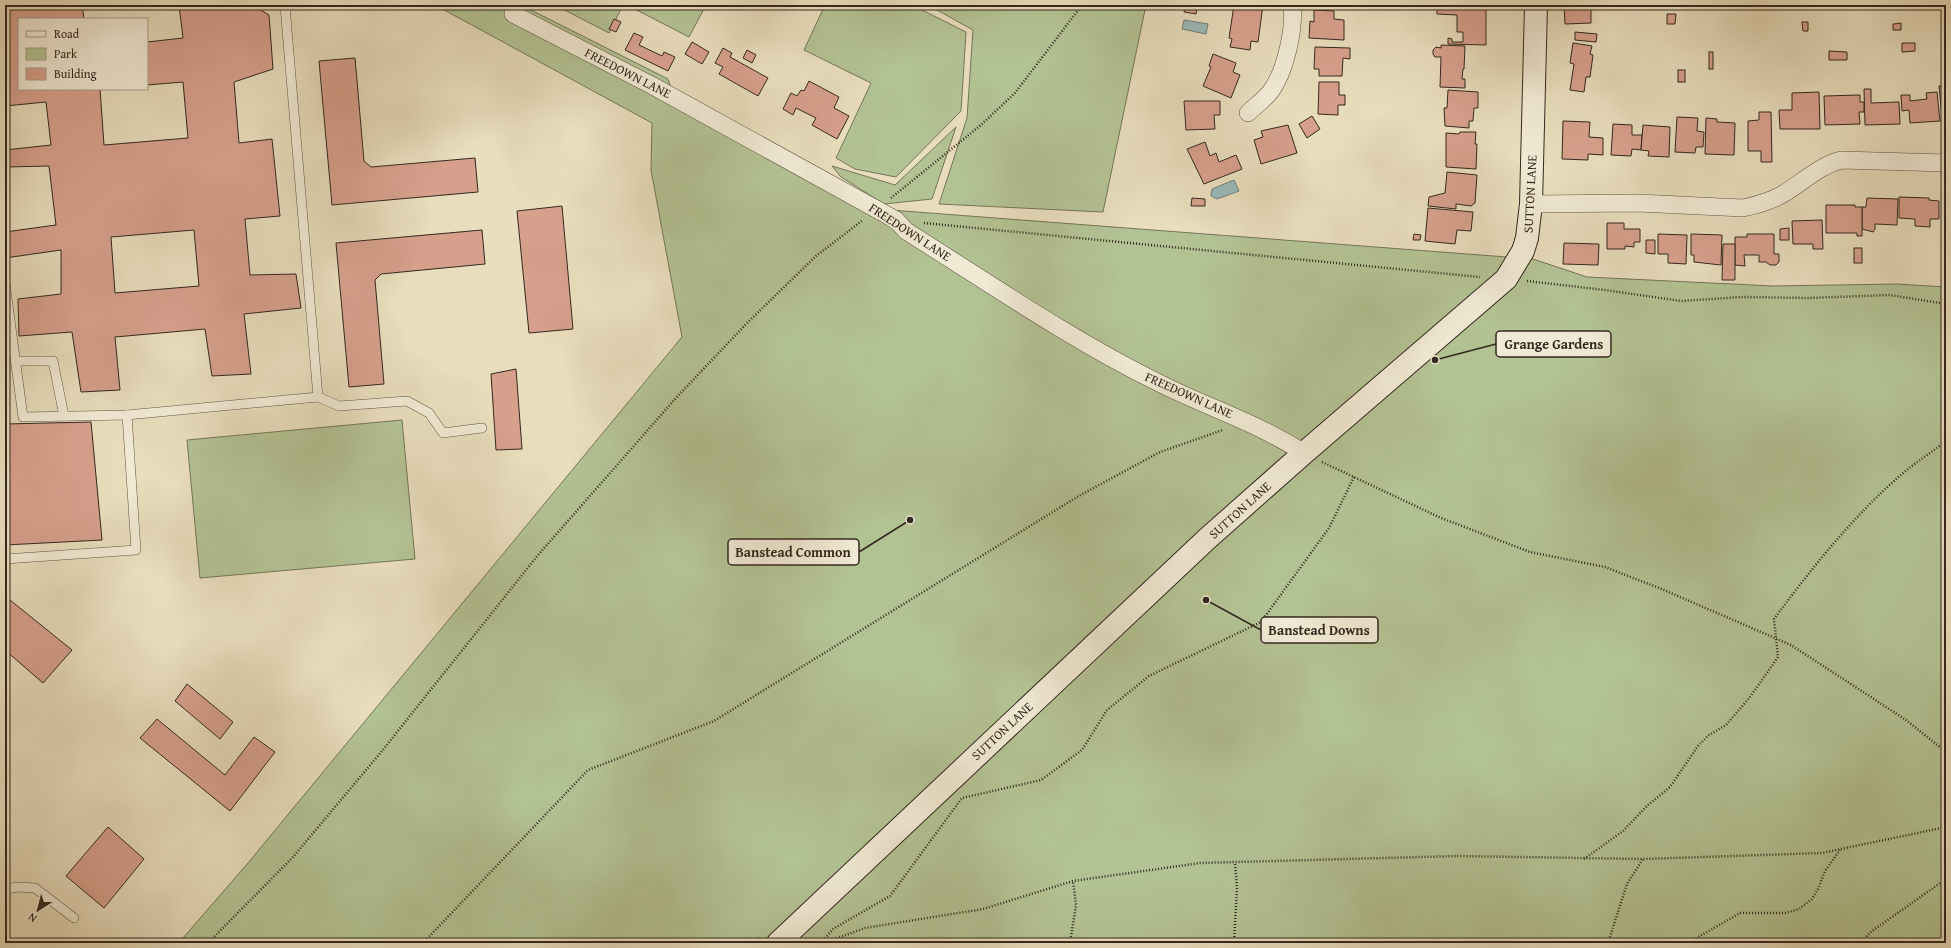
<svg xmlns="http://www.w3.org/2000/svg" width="1951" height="948" viewBox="0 0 1951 948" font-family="'Gentium Book Plus',serif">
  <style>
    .green { fill: #b3c293; stroke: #747559 }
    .water { fill: #9ababa; stroke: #71807c }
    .building { fill: #d6a08c; stroke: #34281f; fill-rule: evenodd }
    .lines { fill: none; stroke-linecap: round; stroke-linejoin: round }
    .service-casing { stroke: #615546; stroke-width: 10 }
    .minor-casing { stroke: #615546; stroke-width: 18 }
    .secondary-casing { stroke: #34281f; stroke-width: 24 }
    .path { stroke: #34281f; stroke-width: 2.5; stroke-dasharray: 1 2; stroke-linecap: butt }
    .service { stroke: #f0e9d3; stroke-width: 9 }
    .minor { stroke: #f0e9d3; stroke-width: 17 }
    .secondary { stroke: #f0e9d3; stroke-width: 22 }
    .rail { stroke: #34281f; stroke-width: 3; stroke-dasharray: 7 7; stroke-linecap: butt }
    .labels { text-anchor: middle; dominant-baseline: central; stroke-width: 3.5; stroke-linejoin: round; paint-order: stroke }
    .street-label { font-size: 13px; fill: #34281f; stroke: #f0e9d3 }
    .leader { fill: none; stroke: #34281f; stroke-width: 1.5 }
    .callout-dot { fill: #34281f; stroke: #f0e9d3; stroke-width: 1.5 }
    .callout { fill: #f0e9d3; stroke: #34281f; stroke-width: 1.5 }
    .callout-label { font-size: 14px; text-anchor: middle; font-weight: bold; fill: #34281f }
  </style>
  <rect width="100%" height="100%" fill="#e8ddbc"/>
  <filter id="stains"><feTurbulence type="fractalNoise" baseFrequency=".005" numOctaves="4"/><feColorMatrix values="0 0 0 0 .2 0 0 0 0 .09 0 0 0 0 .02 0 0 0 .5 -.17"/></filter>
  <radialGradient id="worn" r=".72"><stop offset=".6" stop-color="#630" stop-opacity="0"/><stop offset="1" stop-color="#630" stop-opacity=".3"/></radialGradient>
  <!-- green -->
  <g class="green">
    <polygon points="435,5 521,5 668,79 674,97 877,209 1533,259 1587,277 1773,286 1897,284 1946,287 1946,943 165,943 183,938 248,863 682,337 651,170 652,123"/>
    <polygon points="555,5 623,5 609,33"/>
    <polygon points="627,5 706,5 689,37"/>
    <polygon points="825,5 912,5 966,32 961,111 896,177 855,169 836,158 871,83 804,50"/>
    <polygon points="928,5 1146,5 1103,212 939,204 967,118 973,30"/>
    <polygon points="956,127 932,199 884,204 841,177 832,166 895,185"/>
    <polygon points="402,420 415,559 200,578 187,440"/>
  </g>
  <!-- water -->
  <g class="water">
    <polygon points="1184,20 1208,24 1206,34 1182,29"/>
    <polygon points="1234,180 1239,191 1217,199 1211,196 1212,189"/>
  </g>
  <!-- building -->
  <g class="building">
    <path d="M 5,5 L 82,5 L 84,19 L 19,19 L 19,89 L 104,89 L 100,89 L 104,145 L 188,138 L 183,82 L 147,85 L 147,42 L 183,38 L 179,5 L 252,5 L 269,15 L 273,69 L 234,82 L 239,143 L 272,139 L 280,216 L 245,219 L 250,275 L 296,274 L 301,308 L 244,314 L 251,374 L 212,376 L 205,329 L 115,337 L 120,390 L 81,392 L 72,332 L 19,336 L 18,299 L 61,294 L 61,250 L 5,258 L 5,232 L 56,225 L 49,166 L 5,167 L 5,150 L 51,145 L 46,102 L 5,106 ZM 194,230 L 199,286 L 115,293 L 111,237 Z"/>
    <polygon points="1186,5 1197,7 1196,14 1184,12"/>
    <polygon points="1234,5 1263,5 1258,42 1251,41 1250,50 1230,47 1232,39 1229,38"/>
    <polygon points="1564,5 1591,5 1591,23 1565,24"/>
    <polygon points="1437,6 1486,7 1486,45 1448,44 1448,38 1452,39 1452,42 1463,42 1463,32 1457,32 1457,15 1437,14"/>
    <polygon points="1314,10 1334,11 1334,19 1344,20 1344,40 1309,38 1310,21 1314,22"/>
    <polygon points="1667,14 1676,14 1675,24 1667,24"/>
    <polygon points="614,19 621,22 616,32 609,29"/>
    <polygon points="1802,22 1808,22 1808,31 1803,31"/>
    <polygon points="1901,23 1901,30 1893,30 1893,24"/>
    <polygon points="1575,32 1597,34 1596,42 1575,40"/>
    <polygon points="634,33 643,37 639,45 662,56 664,52 675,57 668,71 625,50"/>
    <polygon points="692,42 709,52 702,64 685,54"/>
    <polygon points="1573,43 1592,46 1590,54 1593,55 1590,77 1586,77 1584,92 1570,90 1574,64 1570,63"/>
    <polygon points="1902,43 1915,43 1915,51 1902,52"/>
    <polygon points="1441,45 1465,46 1464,69 1463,69 1462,79 1465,79 1465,88 1440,87 1441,57 1435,57 1433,54 1433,50 1436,47 1441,48"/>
    <polygon points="1315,47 1350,48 1350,59 1343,58 1342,76 1319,76 1319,69 1314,69"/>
    <polygon points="723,48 732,53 730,57 768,78 758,96 719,74 723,67 715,63"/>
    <polygon points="747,50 756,55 752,63 743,58"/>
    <polygon points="1829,51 1847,52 1847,60 1829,60"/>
    <rect x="1709" y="52" width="4" height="17"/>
    <polygon points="1213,54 1236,63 1233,72 1240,75 1231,98 1203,86 1211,67 1209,66"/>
    <polygon points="355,58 364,161 371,167 475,158 478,192 332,205 319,61"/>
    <rect x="1678" y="70" width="7" height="12"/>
    <polygon points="809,81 839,97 834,108 849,116 837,139 812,125 816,118 796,108 793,115 783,109 791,93 797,96 801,90 804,91"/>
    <polygon points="1319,82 1339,82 1339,95 1345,95 1345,105 1338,105 1338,115 1318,114"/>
    <polygon points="1946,85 1946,117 1942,117 1939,86"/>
    <polygon points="1864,89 1871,89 1871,103 1899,102 1900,124 1865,125"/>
    <polygon points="1448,90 1478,92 1478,108 1474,108 1473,121 1469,121 1469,128 1445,126 1444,108 1447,108"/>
    <polygon points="1819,92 1820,129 1780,129 1779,110 1792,110 1792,93"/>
    <polygon points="1937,92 1940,121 1910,123 1909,110 1902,111 1901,95 1910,95 1910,101 1927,99 1926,93"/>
    <polygon points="1860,95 1860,102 1864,102 1864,112 1859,112 1860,124 1825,125 1824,96"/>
    <polygon points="1184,101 1220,101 1220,115 1214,115 1215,129 1186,130"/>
    <polygon points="1759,112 1771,112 1772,162 1761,162 1761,151 1748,151 1748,121 1759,120"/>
    <polygon points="1312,116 1320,129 1307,138 1299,124"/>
    <polygon points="1677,117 1698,118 1697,131 1704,132 1703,147 1696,147 1695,153 1675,152"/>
    <polygon points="1706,118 1717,119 1717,122 1735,123 1734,155 1705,154"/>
    <polygon points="1563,121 1590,122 1589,137 1603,138 1603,155 1588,154 1588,160 1562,159"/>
    <polygon points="1613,124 1632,125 1632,135 1642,135 1641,150 1632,149 1631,156 1611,155"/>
    <polygon points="1288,125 1297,153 1261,164 1254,140 1263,137 1261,131"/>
    <polygon points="1643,125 1670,127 1669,157 1648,156 1649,151 1641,150"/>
    <polygon points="1460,132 1476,132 1475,144 1477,144 1476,169 1446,167 1446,133 1459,134"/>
    <polygon points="1205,142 1210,156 1216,153 1219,162 1236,155 1242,169 1204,184 1187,149"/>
    <polygon points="1447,172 1477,175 1475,203 1471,206 1456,204 1456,209 1428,206 1429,197 1445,193"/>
    <polygon points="1899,197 1929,198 1929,200 1939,201 1939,219 1930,219 1930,227 1915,226 1915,219 1899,218"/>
    <polygon points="1943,197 1946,197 1946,225 1942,225"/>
    <polygon points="1192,198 1205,199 1205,206 1191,206"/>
    <polygon points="1867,198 1898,199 1897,225 1875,224 1875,229 1873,232 1862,229 1862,207 1866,207"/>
    <polygon points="1826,205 1855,205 1855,207 1862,207 1862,236 1857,236 1857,233 1826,233"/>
    <polygon points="562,206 573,329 529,333 517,211"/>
    <polygon points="1428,208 1473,212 1471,231 1457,230 1455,244 1425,241"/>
    <polygon points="1822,220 1823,249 1813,249 1813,244 1793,244 1792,221"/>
    <polygon points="1607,223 1624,223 1624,229 1640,229 1640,242 1634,242 1634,247 1625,246 1625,249 1607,249"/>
    <polygon points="1789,228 1789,240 1780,240 1780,229"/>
    <polygon points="482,230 485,264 381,274 375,280 384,384 349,387 336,243"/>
    <polygon points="1414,234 1421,235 1420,240 1413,240"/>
    <polygon points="1658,234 1687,235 1686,264 1668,263 1668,254 1658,254"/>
    <polygon points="1691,234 1722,235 1721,265 1694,262 1694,255 1691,255"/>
    <polygon points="1747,234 1774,234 1774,254 1779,254 1779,262 1776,265 1770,265 1766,262 1759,262 1759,255 1744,255 1745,266 1735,265 1735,237 1747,237"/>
    <polygon points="1646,240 1655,240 1655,254 1646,253"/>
    <polygon points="1564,243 1599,244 1598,265 1563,264"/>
    <polygon points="1723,244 1735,244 1735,280 1722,280"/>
    <rect x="1854" y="248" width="8" height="15"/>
    <polygon points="516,369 522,449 496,450 491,374"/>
    <polygon points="91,422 102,540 5,545 5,424"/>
    <polygon points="5,596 72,650 43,683 5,650"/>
    <polygon points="187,684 233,722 220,739 175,701"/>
    <polygon points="157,719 225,775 254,737 275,752 230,811 140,738"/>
    <polygon points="108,827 144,859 104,908 66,876"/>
  </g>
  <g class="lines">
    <!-- service casing -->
    <g class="service-casing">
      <g id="service">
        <polyline points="283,5 285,6 318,397"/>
        <polyline points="5,283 23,417 127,415"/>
        <polyline points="15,361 53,361 64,416"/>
        <polyline points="5,559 136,550 127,415 318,397 339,406 407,401 429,413 443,433 482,428"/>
        <polyline points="5,889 18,887 35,888 74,918"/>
      </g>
    </g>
    <!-- minor casing -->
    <g class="minor-casing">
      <g id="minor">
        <path d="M 513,14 L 653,86 L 896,220 L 906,231 C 989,283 1070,339 1157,382 C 1206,407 1258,423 1304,453"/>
        <path d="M 1248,113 C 1255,106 1265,99 1271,91 C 1285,72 1295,29 1292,5"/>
        <path d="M 1531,204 L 1638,203 L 1743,208 C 1757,205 1771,201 1783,194 C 1803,182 1819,166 1841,160 L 1946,163"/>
      </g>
    </g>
    <!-- secondary casing -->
    <g class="secondary-casing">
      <polyline id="secondary" points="778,943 1208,538 1304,453 1506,279 1523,251 1527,238 1531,204 1536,5"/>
    </g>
    <!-- path -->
    <g class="path">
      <polyline points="891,198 981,125 1015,93 1082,5"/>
      <polyline points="924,223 1480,277"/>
      <polyline points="1527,281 1605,290 1681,301 1742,297 1808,298 1890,295 1946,304"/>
      <polyline points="1322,462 1441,518 1530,552 1605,567 1664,590 1791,645 1906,720 1946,752"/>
      <path d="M 1584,859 L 1623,831 L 1647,806 L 1670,787 L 1698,746 L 1709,735 L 1726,725 L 1750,697 L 1778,657 L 1774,619 C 1812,568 1853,516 1902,474 C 1916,462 1932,452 1946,441"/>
      <polyline points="208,943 293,857 382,751 538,555 676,398 746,324 816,256 863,220"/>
      <polyline points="423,943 588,770 714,721 1077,497 1160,452 1223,430"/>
      <polyline points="755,943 760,938"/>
      <polyline points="821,943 833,929 890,896 962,798 1041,780 1082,750 1107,710 1149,676 1261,622 1329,528 1354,477"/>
      <polyline points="829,943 832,940 865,928 983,909 1073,881 1200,863 1458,856 1643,859 1822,853 1946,827"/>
      <polyline points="1070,943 1076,905 1073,881"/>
      <polyline points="1234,943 1237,887 1235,863"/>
      <polyline points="1608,943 1627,884 1643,859"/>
      <polyline points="1688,943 1740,913 1785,913 1799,909 1812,899 1818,889 1825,871 1840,850"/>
      <polyline points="1860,943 1872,931 1946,879"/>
    </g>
    <!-- service -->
    <use href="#service" class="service"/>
    <!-- minor -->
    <use href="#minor" class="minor"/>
    <!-- secondary -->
    <use href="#secondary" class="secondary"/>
    <!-- rail -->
    <polyline class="rail" points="1941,943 1946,939"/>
  </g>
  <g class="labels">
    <!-- street labels -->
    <g class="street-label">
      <text transform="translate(628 73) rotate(27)">FREEDOWN LANE</text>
      <text transform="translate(1530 194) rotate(-87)">SUTTON LANE</text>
      <text transform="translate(910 232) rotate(33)">FREEDOWN LANE</text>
      <text transform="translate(1189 395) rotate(24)">FREEDOWN LANE</text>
      <text transform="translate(1240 510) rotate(-42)">SUTTON LANE</text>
      <text transform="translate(1002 731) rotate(-43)">SUTTON LANE</text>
    </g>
  </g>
  <!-- callouts -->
  <path class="leader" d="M1435 360L1496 344M910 520L859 552M1206 600L1261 630"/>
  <g class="callout-dot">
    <circle cx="1435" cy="360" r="4"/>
    <circle cx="910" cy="520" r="4"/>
    <circle cx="1206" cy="600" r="4"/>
  </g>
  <g class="callout">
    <rect x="1496" y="331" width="115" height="26" rx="4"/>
    <rect x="728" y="539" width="131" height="26" rx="4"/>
    <rect x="1261" y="617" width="117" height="26" rx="4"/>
  </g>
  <g class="callout-label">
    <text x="1554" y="349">Grange Gardens</text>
    <text x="793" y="557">Banstead Common</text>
    <text x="1319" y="635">Banstead Downs</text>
  </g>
  <!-- margin -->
  <rect width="1951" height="948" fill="none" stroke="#e8ddbc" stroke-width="20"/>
  <rect x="6" y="6" width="1939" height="936" fill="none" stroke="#34281f" stroke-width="2"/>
  <rect x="10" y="10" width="1931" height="928" fill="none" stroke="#34281f"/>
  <!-- legend -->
  <rect x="18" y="18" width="130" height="72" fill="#f0e9d3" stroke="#a59c8b"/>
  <rect x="26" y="31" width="20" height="6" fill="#f0e9d3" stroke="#a59c8b"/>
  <text x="54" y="38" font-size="12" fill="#34281f">Road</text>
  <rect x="26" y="48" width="20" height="12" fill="#b3c293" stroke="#a59c8b"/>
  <text x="54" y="58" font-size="12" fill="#34281f">Park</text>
  <rect x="26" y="68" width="20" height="12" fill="#d6a08c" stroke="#a59c8b"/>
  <text x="54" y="78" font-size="12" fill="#34281f">Building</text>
  <!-- north arrow -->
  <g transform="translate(38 910) rotate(216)" stroke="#f0e9d3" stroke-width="3" paint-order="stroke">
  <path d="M0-3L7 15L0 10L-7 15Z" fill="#34281f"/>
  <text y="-6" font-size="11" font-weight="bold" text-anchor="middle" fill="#34281f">N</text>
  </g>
  <rect width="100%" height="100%" filter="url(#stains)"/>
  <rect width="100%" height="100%" fill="url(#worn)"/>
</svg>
